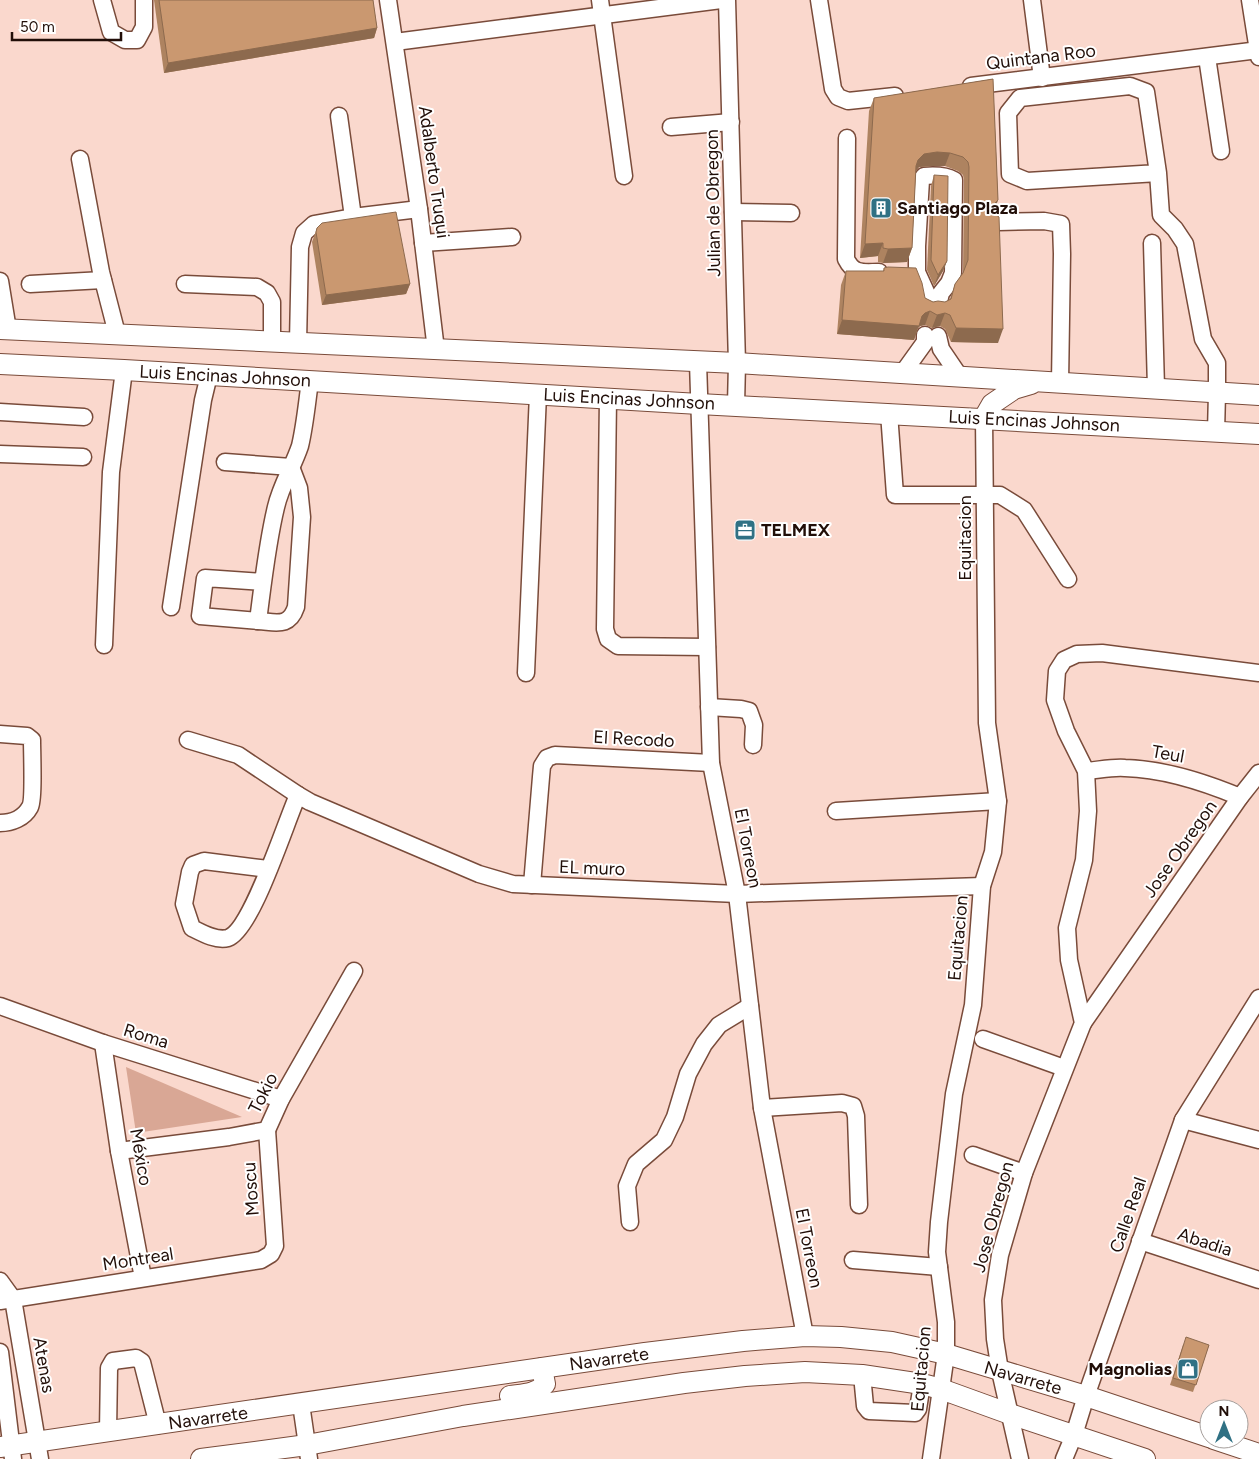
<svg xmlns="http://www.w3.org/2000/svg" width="1259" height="1459" viewBox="0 0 1259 1459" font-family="Figtree,sans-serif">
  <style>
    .green { fill: #d9a795 }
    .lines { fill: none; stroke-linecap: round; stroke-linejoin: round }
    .minor-casing { stroke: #794b3a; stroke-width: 19 }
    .major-casing { stroke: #794b3a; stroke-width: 22 }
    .minor { stroke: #fff; stroke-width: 16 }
    .major { stroke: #fff; stroke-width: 20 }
    .wall { fill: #ae8360 }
    .shaded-wall { fill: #8d6a4e }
    .building { fill: #ca9870; stroke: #8d6a4e }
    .labels { text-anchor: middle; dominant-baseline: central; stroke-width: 4; stroke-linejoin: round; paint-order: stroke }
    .street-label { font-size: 18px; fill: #210e08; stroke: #fff }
    .poi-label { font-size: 18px; font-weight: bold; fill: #210e08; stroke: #fff; text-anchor: start }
  </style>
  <rect width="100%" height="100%" fill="#fad8cd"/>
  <!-- green -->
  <polygon class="green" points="126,1067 242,1117 136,1133"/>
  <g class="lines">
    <!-- minor casing -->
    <g class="minor-casing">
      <g id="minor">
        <polyline points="102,0 111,32 125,40 137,40 144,27 144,0"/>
        <polyline points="388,0 419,209 436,350"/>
        <polyline points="600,0 624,176"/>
        <polyline points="727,0 737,363 736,405"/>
        <polyline points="819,0 833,89 838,97 848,101 895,96"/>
        <polyline points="1032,0 1042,78"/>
        <polyline points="1250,0 1259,57"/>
        <polyline points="395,42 721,0"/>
        <polyline points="1207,57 1221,151"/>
        <polyline points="971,86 1259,50"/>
        <polyline points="339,116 353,217"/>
        <polyline points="671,127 731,122"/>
        <path d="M 847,138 L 846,259 C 854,275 863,272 879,272"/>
        <polyline points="80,159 101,272 117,334"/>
        <polyline points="1158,173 1027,181 1010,174 1008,113 1020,98 1130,86 1146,92 1158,173 1161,215 1175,229 1185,244 1203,339 1217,363 1217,393 1216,432"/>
        <polyline points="733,212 791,213"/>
        <polyline points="998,222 1044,221 1061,224 1062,254 1060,383"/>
        <polyline points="423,243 512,237"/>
        <polyline points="1152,243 1156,388"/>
        <polyline points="0,281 8,330"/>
        <polyline points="30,284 103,280"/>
        <polyline points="185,284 257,287 267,293 272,302 272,342"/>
        <path d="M 928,306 L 927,294 L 917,272 L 917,246 L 921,180 L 924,176 C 935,175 945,175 954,180 L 953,273 L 949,283 L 941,293 L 938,306"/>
        <polyline points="938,336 941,349 960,377"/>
        <polyline points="298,343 300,247 304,233 314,224 353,217 419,209"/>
        <polyline points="698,362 711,763 737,894 762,1108 805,1336"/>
        <polyline points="902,374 925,342 925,335"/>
        <polyline points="608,398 605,629 608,639 618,646 707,647"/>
        <polyline points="0,412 84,417"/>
        <polyline points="889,413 895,495 1000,495 1024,510 1068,579"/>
        <polyline points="0,454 83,457"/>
        <path d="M 225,462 L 291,467 L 299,488 L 302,517 L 296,607 C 289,628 276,622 258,621"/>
        <path d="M 263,582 L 205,578 L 200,616 L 258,621 C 263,583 267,544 276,507 C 281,485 293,467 300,446 C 305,425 307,402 310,381"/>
        <polyline points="171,607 203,400 209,375"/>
        <polyline points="104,645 111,472 124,370"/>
        <polyline points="526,673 538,394"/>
        <polyline points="709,707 741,709 749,711 754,725 753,745"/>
        <path d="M 0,734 L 27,736 L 32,740 C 32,752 34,800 30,807 C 24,818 12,823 0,823"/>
        <polyline points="188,740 238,755 298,795"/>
        <path d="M 1086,771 C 1099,770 1112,767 1125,768 C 1165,769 1204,782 1240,797"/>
        <polyline points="836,811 998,801"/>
        <path d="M 268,869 L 204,861 L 193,865 L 190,872 L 184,904 L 192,928 C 202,933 216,941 228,938 C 252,930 286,821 298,795 L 310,802 L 479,874 L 513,884 L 737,894 L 982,886"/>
        <polyline points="532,885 541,777 542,766 547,758 555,755 711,763"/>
        <polyline points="0,1006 103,1043 281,1099"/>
        <polyline points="1083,1023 1240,797 1259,773"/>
        <polyline points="983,1039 1064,1068"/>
        <polyline points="103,1043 119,1151 143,1278"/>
        <polyline points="762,1108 842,1103 853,1106 856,1116 859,1205"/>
        <polyline points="1183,1120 1259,1140"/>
        <polyline points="119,1151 229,1137 267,1130 281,1099 354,971"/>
        <polyline points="973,1155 1024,1173"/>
        <polyline points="630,1222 627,1186 636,1164 664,1140 675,1117 688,1074 704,1044 719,1025 750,1006"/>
        <polyline points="1140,1241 1259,1280"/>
        <polyline points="853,1260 939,1267"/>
        <polyline points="0,1281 13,1299 40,1459"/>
        <polyline points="0,1301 261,1260 271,1254 275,1246 267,1130"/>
        <polyline points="0,1352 13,1459"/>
        <polyline points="862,1375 865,1406 869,1411 915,1413 918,1409 922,1384"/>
        <polyline points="301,1404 309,1459"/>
        <polyline points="108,1432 109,1368 113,1361 136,1358 142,1362 158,1425"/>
        <polyline points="931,1459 946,1354 946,1322 937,1252 939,1222 954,1094 973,1005 982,886 993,852 998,801 987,723 984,418"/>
        <polyline points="1020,1459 1000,1371 995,1339 993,1300 1000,1255 1024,1173 1083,1023 1069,960 1067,928 1084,860 1088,811 1086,771 1066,731 1055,700 1057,671 1064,660 1077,654 1102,653 1259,673"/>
        <polyline points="1064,1459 1074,1435 1086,1396 1183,1120 1259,998"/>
      </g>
    </g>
    <!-- major casing -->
    <g class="major-casing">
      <g id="major">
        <polyline points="0,329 737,363 1259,395"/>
        <polyline points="0,364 124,370 699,404 1259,434"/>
        <polyline points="984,418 992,404 1014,389 1031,384"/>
        <path d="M 510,1396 C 523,1394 537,1394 545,1384 L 542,1368"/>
        <polyline points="1214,1439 1259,1454"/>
        <polyline points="0,1447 645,1353 743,1341 805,1336 841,1337 892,1342 946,1354 1086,1396 1209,1437"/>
        <polyline points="201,1459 307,1445 463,1416 684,1383 745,1376 805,1372 862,1375 922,1384 941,1389 1010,1414 1145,1459"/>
      </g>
    </g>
    <!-- minor -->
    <use href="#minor" class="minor"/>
    <!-- major -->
    <use href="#major" class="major"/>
  </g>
  <!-- wall -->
  <g class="wall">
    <polygon points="154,0 373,0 377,28 374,38 164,73"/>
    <polygon points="993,79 998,200 994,211 998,343 951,342 945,329 940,326 932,328 925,325 920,326 918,328 914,340 837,334 841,285 846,271 883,271 884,268 925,298 933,302 945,302 950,299 955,284 963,273 964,180 963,175 958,171 945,166 932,166 919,167 916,171 912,248 907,262 883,263 878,262 878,256 860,258 869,111 874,98"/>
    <polygon points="934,175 947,261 943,271 934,286 927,270 931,186"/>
    <polygon points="317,228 410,284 406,294 322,305 312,242"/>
    <polygon points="1183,1345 1209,1345 1193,1392 1170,1385"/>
  </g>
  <!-- shaded-wall -->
  <g class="shaded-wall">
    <polygon points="377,28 374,38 164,73 168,63"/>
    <polygon points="937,152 950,153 945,166 932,166 919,167 913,174 918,160 924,154"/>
    <polygon points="998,200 993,213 989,218 994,204"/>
    <polygon points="883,243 878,256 860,258 865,244"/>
    <polygon points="912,248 907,262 883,263 888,249"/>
    <polygon points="947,261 943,271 934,286 938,275"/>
    <polygon points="410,284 406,294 322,305 326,295"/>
    <polygon points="930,311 925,325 920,326 918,328 914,340 837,334 842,320 922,316 925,313"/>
    <polygon points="945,313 940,326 932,328 937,315"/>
    <polygon points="956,328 1003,329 998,343 951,342"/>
  </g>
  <!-- building -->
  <g class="building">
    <polygon points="159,0 373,0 377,28 168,63"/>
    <polygon points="993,79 998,200 994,204 993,209 995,214 999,217 1003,329 956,328 950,315 945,313 937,315 930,311 925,313 922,316 919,326 842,320 846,271 884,271 884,268 888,267 916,268 922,283 925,298 933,302 938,301 945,302 951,299 955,284 963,273 968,260 969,167 968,162 963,157 950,153 937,152 924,154 918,160 916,166 912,248 888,249 883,248 883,243 865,244 874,98"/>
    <polygon points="934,175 948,176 947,261 938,275 931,260"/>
    <polygon points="396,212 410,284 326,295 316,232 317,228 322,223"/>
    <polygon points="1186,1337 1209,1345 1196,1385 1173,1378"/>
  </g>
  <!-- icons -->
  <defs>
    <g id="building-square" transform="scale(1.125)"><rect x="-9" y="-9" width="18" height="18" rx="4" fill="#307184" stroke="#fff"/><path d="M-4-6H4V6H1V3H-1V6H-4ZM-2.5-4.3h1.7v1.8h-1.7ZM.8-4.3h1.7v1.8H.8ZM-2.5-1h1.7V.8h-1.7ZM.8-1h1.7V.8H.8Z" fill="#fff"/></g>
    <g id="office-square" transform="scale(1.125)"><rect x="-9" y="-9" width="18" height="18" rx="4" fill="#307184" stroke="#fff"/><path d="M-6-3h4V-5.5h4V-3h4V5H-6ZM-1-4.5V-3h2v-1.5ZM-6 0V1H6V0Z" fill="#fff"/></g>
    <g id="shop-square" transform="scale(1.125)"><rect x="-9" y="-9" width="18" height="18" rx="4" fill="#307184" stroke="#fff"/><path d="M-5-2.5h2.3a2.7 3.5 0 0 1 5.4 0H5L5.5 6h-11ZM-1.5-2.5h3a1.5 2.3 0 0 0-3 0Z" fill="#fff"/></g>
  </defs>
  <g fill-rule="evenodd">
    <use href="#building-square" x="881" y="208"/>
    <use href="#office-square" x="745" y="530"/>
    <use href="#shop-square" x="1188" y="1369"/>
  </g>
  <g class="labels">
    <!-- street labels -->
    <g class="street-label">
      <text transform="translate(1041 57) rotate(-7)">Quintana Roo</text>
      <text transform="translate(434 172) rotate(82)">Adalberto Truqui</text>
      <text transform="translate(713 203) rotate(-91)">Julian de Obregon</text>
      <text transform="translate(225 376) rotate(3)">Luis Encinas Johnson</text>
      <text transform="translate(629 399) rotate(3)">Luis Encinas Johnson</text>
      <text transform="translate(1034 421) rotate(3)">Luis Encinas Johnson</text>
      <text transform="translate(965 538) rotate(-90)">Equitacion</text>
      <text transform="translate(634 739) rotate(3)">El Recodo</text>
      <text transform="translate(1168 754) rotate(10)">Teul</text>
      <text transform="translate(748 848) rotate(79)">El Torreon</text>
      <text transform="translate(1180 849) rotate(-55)">Jose Obregon</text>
      <text transform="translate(592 868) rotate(2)">EL muro</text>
      <text transform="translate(958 938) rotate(-85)">Equitacion</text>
      <text transform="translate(146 1036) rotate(17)">Roma</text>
      <text transform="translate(263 1093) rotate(-63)">Tokio</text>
      <text transform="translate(141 1157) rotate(80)">México</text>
      <text transform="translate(251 1189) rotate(-94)">Moscu</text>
      <text transform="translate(1128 1215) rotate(-71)">Calle Real</text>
      <text transform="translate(993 1217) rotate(-75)">Jose Obregon</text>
      <text transform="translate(1205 1242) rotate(18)">Abadia</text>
      <text transform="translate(809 1248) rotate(79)">El Torreon</text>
      <text transform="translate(138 1259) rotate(-9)">Montreal</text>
      <text transform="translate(609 1359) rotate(-8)">Navarrete</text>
      <text transform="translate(44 1365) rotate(80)">Atenas</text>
      <text transform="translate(921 1369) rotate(-85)">Equitacion</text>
      <text transform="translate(1023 1378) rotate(16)">Navarrete</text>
      <text transform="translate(208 1418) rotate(-8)">Navarrete</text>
    </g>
    <!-- poi labels -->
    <g class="poi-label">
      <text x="897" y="208">Santiago Plaza</text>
      <text x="761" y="530">TELMEX</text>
      <text x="1172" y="1369" text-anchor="end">Magnolias</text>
    </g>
  </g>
  <!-- north arrow -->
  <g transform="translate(1224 1424)"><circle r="24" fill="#ffffff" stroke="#a69f9c"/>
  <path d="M0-4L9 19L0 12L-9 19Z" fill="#307184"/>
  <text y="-8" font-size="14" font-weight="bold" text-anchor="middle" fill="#210e08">N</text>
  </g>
  <!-- scale -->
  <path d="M12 32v8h109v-8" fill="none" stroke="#210e08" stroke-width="2.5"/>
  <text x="20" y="32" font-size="15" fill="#210e08" stroke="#ffffff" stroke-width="4" paint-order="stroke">50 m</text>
</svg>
